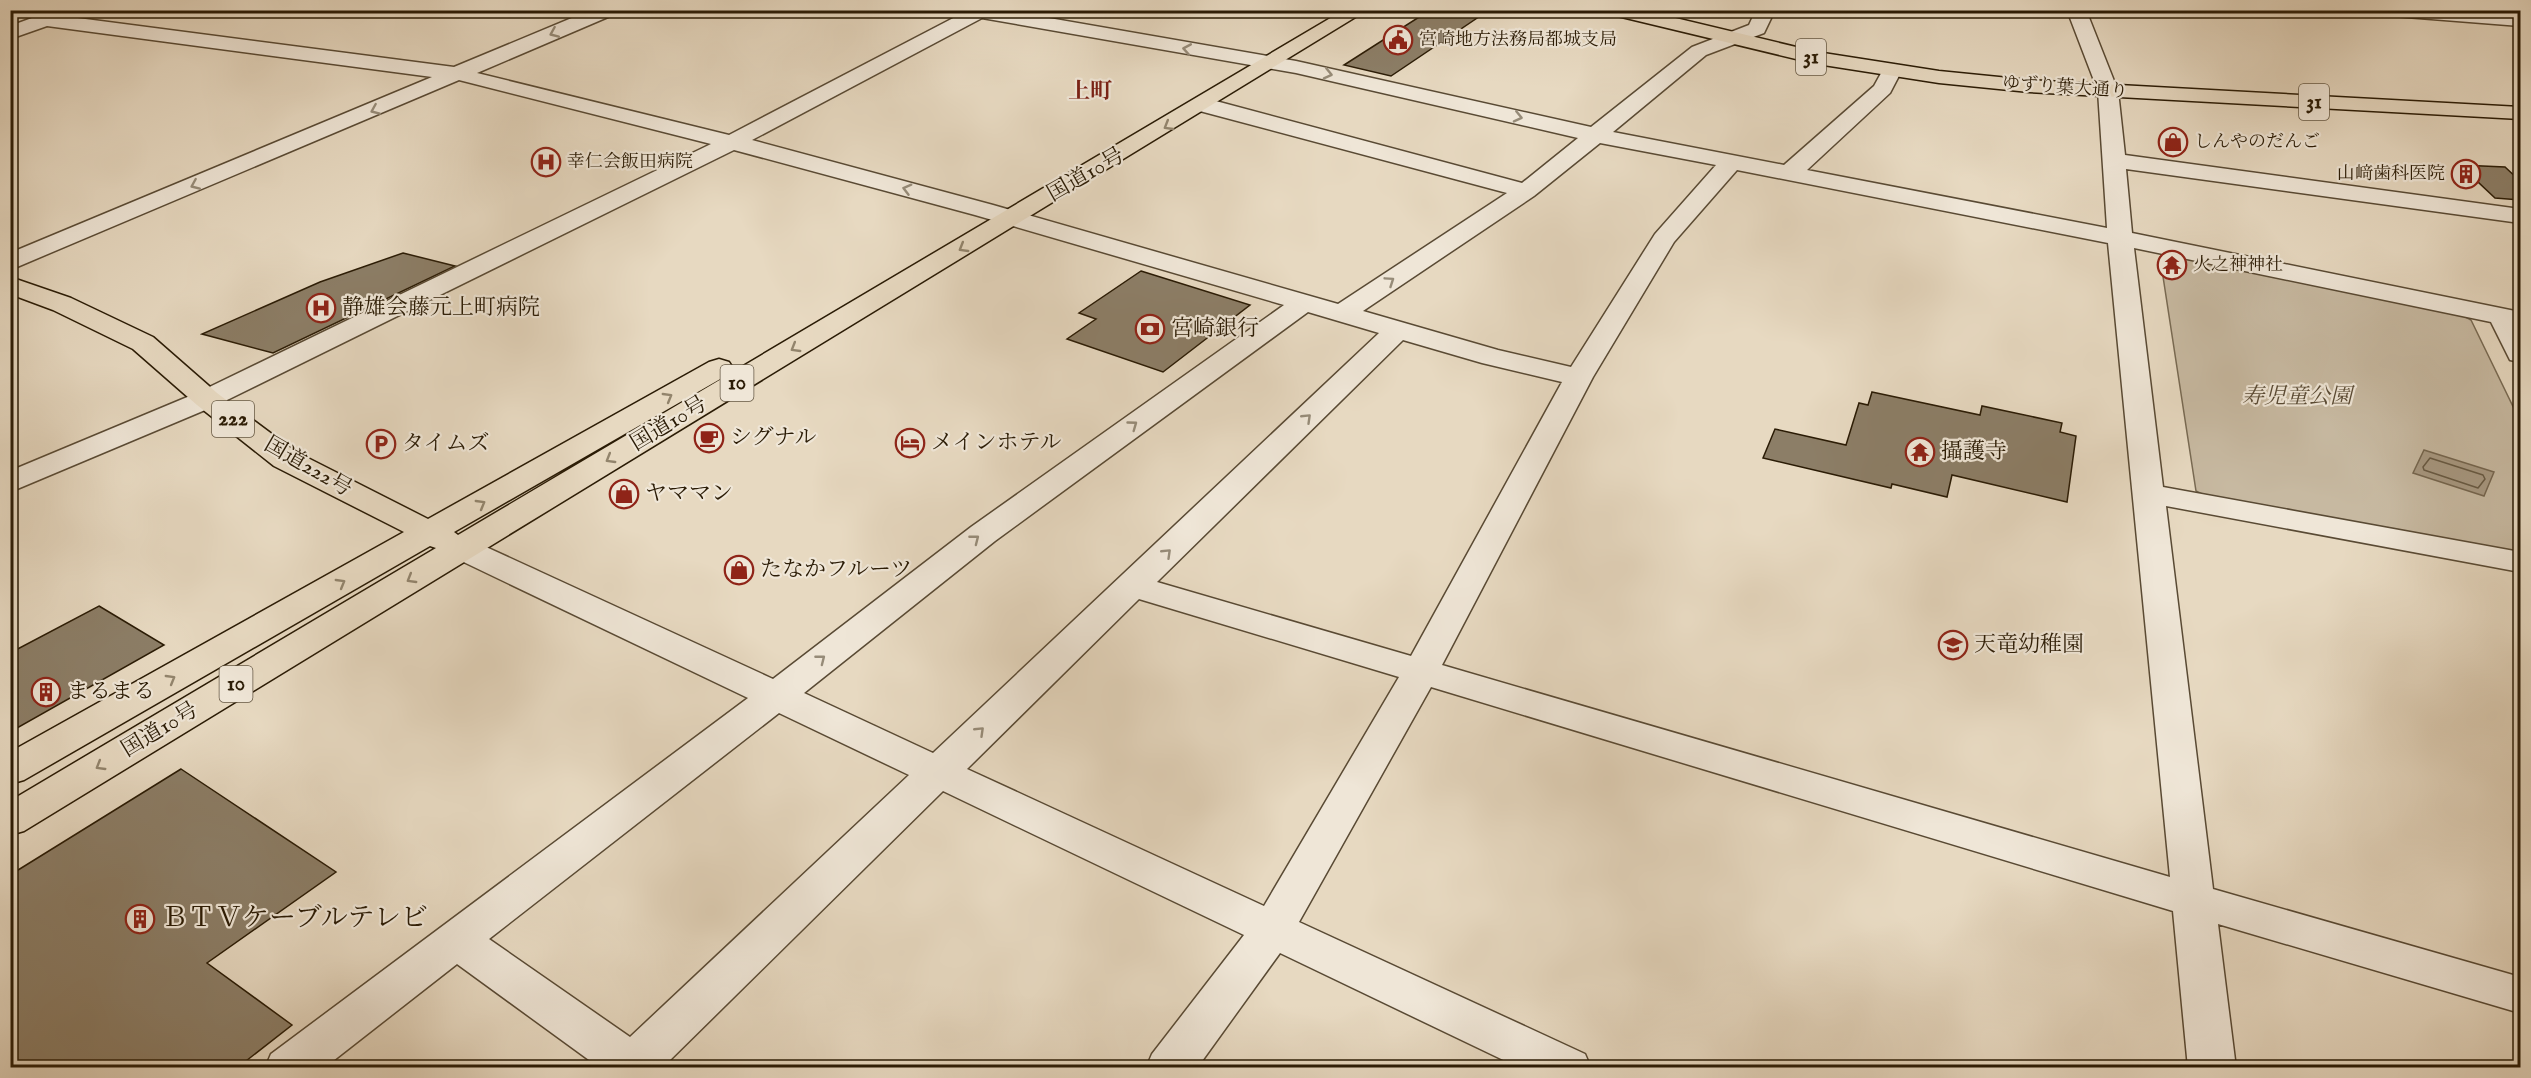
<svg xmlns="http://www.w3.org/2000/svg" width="2531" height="1078" viewBox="0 0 2531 1078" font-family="'IM FELL English','Noto Serif JP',serif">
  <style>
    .green { fill: #c7b9a1; stroke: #786a53; stroke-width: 1.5 }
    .water { fill: #a79881; stroke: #75664f; stroke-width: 1.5 }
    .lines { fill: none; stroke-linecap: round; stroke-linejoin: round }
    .shore { stroke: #685a43; stroke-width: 1.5 }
    .building { fill: #8c7e67; stroke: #2a1b05; stroke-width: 1.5 }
    .minor-casing { stroke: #594a34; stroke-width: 3 }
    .major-casing { stroke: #2a1b05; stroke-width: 3 }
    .highway-casing { stroke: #2a1b05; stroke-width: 3 }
    .minor { fill: #efe6d7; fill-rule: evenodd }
    .major { fill: #e7d9c1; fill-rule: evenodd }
    .highway { fill: #e7d9c1; fill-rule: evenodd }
    .oneway { stroke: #968b78 }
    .oneway2 { stroke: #92846c }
    .labels { text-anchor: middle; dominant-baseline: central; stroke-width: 4.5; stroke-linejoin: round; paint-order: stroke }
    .far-poi-label { font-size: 18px; fill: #2a1b05; stroke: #efe6d7; text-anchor: start }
    .far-street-label { font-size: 18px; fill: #2a1b05; stroke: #efe6d7 }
    .shield { fill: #efe6d7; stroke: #655844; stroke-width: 1.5 }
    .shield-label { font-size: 21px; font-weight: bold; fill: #2a1b05 }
    .far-quarter-label { font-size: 22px; font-weight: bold; fill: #7a1f14; stroke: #efe6d7 }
    .street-label { font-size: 22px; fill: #2a1b05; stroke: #efe6d7 }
    .poi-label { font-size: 22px; fill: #2a1b05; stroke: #efe6d7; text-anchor: start }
    .park-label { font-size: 22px; font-style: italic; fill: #594a34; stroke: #efe6d7 }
    .near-poi-label { font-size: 27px; fill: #2a1b05; stroke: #efe6d7; text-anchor: start }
  </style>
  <rect width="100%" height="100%" fill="#e7d9c1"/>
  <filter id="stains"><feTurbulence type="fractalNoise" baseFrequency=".00333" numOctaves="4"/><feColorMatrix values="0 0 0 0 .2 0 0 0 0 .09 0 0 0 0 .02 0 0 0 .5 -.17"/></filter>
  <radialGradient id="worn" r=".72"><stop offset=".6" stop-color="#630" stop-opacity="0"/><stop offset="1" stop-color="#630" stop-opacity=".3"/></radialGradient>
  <!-- green -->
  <polygon class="green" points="2165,253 2460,314 2471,320 2520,421 2520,554 2206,496 2196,491 2160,257"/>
  <!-- water -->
  <polygon class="water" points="2424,450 2494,472 2484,496 2413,473"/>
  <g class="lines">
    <!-- shore -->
    <polygon class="shore" points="2430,458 2483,475 2485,479 2478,488 2424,470 2423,467"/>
  </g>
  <!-- building -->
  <g class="building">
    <polygon points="1430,10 1489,10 1391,76 1344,65"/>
    <polygon points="2460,165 2505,167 2520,181 2520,200 2495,198"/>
    <polygon points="403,253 455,266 273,353 202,334 320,282"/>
    <polygon points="1141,271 1250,305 1163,372 1067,339 1096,319 1079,313"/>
    <polygon points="1872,392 1980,415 1982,406 2062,423 2060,432 2076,436 2067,502 1952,475 1947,497 1892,484 1891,488 1763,458 1775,429 1846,445 1859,403 1868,405"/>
    <polygon points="99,606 164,645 10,732 10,653"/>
    <polygon points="181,769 336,872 207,963 292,1025 237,1068 10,1068 10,875"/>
  </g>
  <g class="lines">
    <!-- minor casing -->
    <g class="minor-casing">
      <g id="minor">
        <path d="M 54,10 L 73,10 L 74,13 L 70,17 L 454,67 L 591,10 L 617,10 L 615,14 L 477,73 L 729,135 L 961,14 L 958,10 L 1003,10 L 1296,61 L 1591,127 L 1692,47 L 1749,25 L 1756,10 L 1775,10 L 1764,33 L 1706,55 L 1613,132 L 1784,165 L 1874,86 L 1885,66 L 1899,66 L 1902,70 L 1890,93 L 1807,170 L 2107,228 L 2098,91 L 2067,10 L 2086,10 L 2118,91 L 2125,155 L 2520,209 L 2520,223 L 2126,169 L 2132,233 L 2520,312 L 2520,362 L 2510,360 L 2491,322 L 2134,248 L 2163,487 L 2520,552 L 2520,572 L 2166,506 L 2213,889 L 2520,977 L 2520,1013 L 2218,924 L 2236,1068 L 2188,1068 L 2173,911 L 1431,687 L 1299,922 L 1585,1054 L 1591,1068 L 1520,1068 L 1280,953 L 1197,1068 L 1146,1068 L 1152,1054 L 1244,935 L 943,791 L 662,1068 L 600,1068 L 457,964 L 324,1068 L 265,1068 L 271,1054 L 748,698 L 449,555 L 444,548 L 449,541 L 461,538 L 473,541 L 773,679 L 971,527 L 1284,305 L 975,215 L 734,150 L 217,405 L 10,492 L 10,471 L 197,393 L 711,144 L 459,80 L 10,270 L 10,253 L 432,77 L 47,26 L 10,39 L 10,26 ZM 982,18 L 1296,73 L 1578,138 L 1522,183 L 1212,100 L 1204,99 L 1196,100 L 1193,105 L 1196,110 L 1507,193 L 1338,304 L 993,205 L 752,140 ZM 1600,143 L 1716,165 L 1655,234 L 1571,367 L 1498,350 L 1363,311 L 1534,196 ZM 1737,170 L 2108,243 L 2170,877 L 1442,665 L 1593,377 L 1674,242 ZM 1308,312 L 1379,333 L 933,753 L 804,693 L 995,541 ZM 1403,340 L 1482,363 L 1562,382 L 1411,656 L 1157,582 ZM 1139,599 L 1399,677 L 1264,906 L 967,769 ZM 779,713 L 909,775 L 630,1037 L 489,939 Z"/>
        <polygon points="2384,10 2472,10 2520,14 2520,26 2393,16 2386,14"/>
      </g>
    </g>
    <!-- major casing -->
    <g class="major-casing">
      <polygon id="major" points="1607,10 1642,10 1817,52 1939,71 2029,80 2520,107 2520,119 2029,92 1939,83 1817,64 1609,14"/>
    </g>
    <!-- highway casing -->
    <g class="highway-casing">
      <polygon id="highway" points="1344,10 1367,10 24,831 10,835 10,801 436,548 430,546 24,780 10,784 10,752 404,532 274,466 197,405 133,349 53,310 10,294 10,277 71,298 153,337 217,393 296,452 428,519 709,362 719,359 729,362 733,368 729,374 454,532 458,535"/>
    </g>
    <!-- minor -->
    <use href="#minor" class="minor"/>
    <!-- major -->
    <use href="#major" class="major"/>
    <!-- highway -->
    <use href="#highway" class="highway"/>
  </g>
  <!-- one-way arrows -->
  <defs><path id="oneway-chevron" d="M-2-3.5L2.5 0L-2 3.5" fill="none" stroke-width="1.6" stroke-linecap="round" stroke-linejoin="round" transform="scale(1.5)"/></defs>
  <g class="oneway">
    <use href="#oneway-chevron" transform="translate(554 33) rotate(157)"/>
    <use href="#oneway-chevron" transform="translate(1187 49) rotate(-170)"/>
    <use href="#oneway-chevron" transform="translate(1328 74) rotate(13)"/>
    <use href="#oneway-chevron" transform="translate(375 110) rotate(157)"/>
    <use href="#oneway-chevron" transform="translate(1518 117) rotate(13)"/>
    <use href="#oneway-chevron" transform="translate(195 185) rotate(157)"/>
    <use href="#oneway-chevron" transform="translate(907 189) rotate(-165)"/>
    <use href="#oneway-chevron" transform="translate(1390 281) rotate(-34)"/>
    <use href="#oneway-chevron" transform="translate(1307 418) rotate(-44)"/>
    <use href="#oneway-chevron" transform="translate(1133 425) rotate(-36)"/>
    <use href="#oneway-chevron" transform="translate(975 539) rotate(-38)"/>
    <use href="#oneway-chevron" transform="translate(1167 553) rotate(-44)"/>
    <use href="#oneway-chevron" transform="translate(821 659) rotate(-38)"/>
    <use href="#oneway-chevron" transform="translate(980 731) rotate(-44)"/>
  </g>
  <g class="oneway2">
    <use href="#oneway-chevron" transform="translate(1168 126) rotate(149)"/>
    <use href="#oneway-chevron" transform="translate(963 248) rotate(149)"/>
    <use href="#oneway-chevron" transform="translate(795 348) rotate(149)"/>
    <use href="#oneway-chevron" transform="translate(668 397) rotate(-30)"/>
    <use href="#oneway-chevron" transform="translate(610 459) rotate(149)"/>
    <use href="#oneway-chevron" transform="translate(481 504) rotate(-30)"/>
    <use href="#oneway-chevron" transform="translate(411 579) rotate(149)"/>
    <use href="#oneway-chevron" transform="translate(341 583) rotate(-30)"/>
    <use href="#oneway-chevron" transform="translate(171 679) rotate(-30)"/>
    <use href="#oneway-chevron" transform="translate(100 766) rotate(149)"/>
  </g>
  <!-- icons -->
  <defs>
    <g id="civic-ring" transform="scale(1.5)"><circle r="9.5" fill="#efe6d7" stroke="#8f2418" stroke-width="1.5"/><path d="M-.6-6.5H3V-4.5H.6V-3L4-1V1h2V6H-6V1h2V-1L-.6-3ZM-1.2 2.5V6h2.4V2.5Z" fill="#8f2418"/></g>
    <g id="shop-ring" transform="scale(1.5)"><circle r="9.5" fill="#efe6d7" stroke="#8f2418" stroke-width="1.5"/><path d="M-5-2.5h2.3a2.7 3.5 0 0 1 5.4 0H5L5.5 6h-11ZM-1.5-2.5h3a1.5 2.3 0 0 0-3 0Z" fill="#8f2418"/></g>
    <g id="hospital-ring" transform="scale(1.5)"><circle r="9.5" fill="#efe6d7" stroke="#8f2418" stroke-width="1.5"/><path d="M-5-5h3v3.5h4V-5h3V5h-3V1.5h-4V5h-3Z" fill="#8f2418"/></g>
    <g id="building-ring" transform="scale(1.5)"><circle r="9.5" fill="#efe6d7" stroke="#8f2418" stroke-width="1.5"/><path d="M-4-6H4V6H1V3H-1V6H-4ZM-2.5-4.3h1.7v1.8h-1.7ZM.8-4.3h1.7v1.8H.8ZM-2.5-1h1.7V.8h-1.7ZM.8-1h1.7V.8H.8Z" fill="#8f2418"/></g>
    <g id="temple-ring" transform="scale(1.5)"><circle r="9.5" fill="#efe6d7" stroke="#8f2418" stroke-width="1.5"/><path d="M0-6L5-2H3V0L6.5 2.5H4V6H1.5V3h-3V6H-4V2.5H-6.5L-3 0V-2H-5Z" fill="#8f2418"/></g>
    <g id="bank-ring" transform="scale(1.5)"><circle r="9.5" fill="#efe6d7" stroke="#8f2418" stroke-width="1.5"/><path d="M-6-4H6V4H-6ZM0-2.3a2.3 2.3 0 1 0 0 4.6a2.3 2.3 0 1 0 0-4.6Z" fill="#8f2418"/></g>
    <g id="cafe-ring" transform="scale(1.5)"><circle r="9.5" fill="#efe6d7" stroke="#8f2418" stroke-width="1.5"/><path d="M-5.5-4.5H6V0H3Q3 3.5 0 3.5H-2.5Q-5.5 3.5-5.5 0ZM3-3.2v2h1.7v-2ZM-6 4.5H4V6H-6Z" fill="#8f2418"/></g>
    <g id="hotel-ring" transform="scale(1.5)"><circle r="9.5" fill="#efe6d7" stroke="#8f2418" stroke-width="1.5"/><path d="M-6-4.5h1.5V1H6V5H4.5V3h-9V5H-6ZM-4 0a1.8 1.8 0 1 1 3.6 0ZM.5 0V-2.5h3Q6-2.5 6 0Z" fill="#8f2418"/></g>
    <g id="parking-ring" transform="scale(1.5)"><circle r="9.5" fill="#efe6d7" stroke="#8f2418" stroke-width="1.5"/><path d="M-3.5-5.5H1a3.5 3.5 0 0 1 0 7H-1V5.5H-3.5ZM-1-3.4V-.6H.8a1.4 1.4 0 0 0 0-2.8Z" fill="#8f2418"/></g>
    <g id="school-ring" transform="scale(1.5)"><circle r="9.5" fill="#efe6d7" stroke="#8f2418" stroke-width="1.5"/><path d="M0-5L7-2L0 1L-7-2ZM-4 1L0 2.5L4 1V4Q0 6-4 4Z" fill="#8f2418"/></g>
  </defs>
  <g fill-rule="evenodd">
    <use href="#civic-ring" x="1398" y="40"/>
    <use href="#shop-ring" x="2173" y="142"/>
    <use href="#hospital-ring" x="546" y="162"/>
    <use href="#building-ring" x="2466" y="174"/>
    <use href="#temple-ring" x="2172" y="265"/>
    <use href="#hospital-ring" x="321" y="308"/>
    <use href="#bank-ring" x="1150" y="329"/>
    <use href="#cafe-ring" x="709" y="438"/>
    <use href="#hotel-ring" x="910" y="443"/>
    <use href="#parking-ring" x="381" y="444"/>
    <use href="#temple-ring" x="1920" y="452"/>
    <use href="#shop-ring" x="624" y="494"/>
    <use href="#shop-ring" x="739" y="570"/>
    <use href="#school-ring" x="1953" y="645"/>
    <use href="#building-ring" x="46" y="692"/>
    <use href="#building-ring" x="140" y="919"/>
  </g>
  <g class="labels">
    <!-- far-poi labels -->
    <g class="far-poi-label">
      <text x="1419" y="40">宮崎地方法務局都城支局</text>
      <text x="2194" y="142">しんやのだんご</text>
      <text x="567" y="162">幸仁会飯田病院</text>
      <text x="2445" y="174" text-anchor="end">山﨑歯科医院</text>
      <text x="2193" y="265">火之神神社</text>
    </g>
    <!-- far-street labels -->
    <g class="far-street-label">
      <text transform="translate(2065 88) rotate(4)">ゆずり葉大通り</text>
    </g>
    <!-- shield labels -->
    <g class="shield">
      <rect x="1796" y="39" width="30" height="36" rx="4.5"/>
      <rect x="2299" y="84" width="30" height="36" rx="4.5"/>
      <rect x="720.5" y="365" width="33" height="36" rx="4.5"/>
      <rect x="212" y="401" width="42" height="36" rx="4.5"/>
      <rect x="219.5" y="666" width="33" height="36" rx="4.5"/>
    </g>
    <g class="shield-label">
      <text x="1811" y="57">31</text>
      <text x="2314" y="102">31</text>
      <text x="737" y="383">10</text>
      <text x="233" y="419">222</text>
      <text x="236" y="684">10</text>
    </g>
    <!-- far-quarter labels -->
    <g class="far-quarter-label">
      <text x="1090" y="92">上町</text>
    </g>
    <!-- street labels -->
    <g class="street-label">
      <text transform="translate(1086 175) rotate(-30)">国道10号</text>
      <text transform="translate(669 424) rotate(-31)">国道10号</text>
      <text transform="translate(308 467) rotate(30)">国道222号</text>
      <text transform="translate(160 730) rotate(-31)">国道10号</text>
    </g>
    <!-- poi labels -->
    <g class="poi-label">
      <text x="342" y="308">静雄会藤元上町病院</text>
      <text x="1171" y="329">宮崎銀行</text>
      <text x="730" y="438">シグナル</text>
      <text x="931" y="443">メインホテル</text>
      <text x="402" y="444">タイムズ</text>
      <text x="1941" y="452">攝護寺</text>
      <text x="645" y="494">ヤママン</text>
      <text x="760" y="570">たなかフルーツ</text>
      <text x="1974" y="645">天竜幼稚園</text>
      <text x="67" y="692">まるまる</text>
    </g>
    <!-- park labels -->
    <g class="park-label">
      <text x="2297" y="397">寿児童公園</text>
    </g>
    <!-- near-poi labels -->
    <g class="near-poi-label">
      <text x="161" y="919">ＢＴＶケーブルテレビ</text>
    </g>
  </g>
  <!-- margin -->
  <rect width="2531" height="1078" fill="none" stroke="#e7d9c1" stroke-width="36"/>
  <rect x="12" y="12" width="2507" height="1054" fill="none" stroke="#2a1b05" stroke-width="3"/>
  <rect x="18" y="18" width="2495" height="1042" fill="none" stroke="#2a1b05" stroke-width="1.5"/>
  <rect width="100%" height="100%" filter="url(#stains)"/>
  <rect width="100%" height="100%" fill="url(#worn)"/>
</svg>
